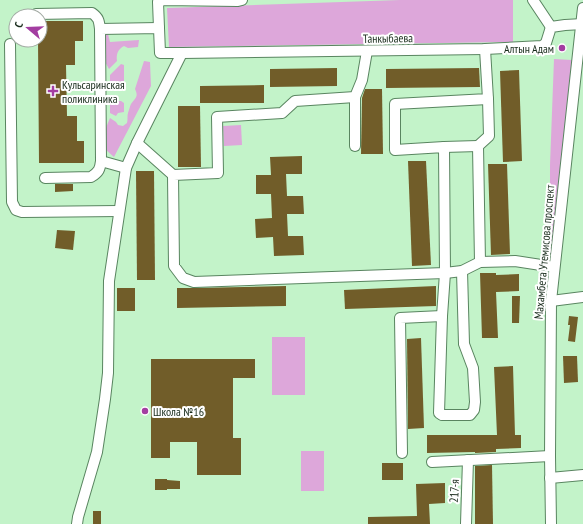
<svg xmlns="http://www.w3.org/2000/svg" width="583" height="524" viewBox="0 0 583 524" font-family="'PT Sans Narrow',sans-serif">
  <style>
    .green { fill: #dda7da }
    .building { fill: #715d29 }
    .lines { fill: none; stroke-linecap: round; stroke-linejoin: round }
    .minor-casing { stroke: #598560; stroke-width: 12 }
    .minor { stroke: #fff; stroke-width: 10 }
    .poi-dot { fill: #a33da1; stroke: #fff; stroke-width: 1.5 }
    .labels { text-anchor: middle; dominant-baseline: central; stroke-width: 4; stroke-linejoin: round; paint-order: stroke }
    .street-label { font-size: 12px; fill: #192c1c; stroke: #fff }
    .poi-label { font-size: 12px; fill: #192c1c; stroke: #fff; text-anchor: start }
  </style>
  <rect width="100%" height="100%" fill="#c3f3c9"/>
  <!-- green -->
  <g class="green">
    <polygon points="400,0 513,0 513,42 169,47 167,8"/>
    <path d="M 105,33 L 108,34 L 110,42 L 139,40 L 138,47 L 128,48 L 124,46 C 118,49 116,54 117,61 L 109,69 L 104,60 L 103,36 Z"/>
    <polygon points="554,59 572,60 553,258 550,257 550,165"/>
    <path d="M 144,61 L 150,62 L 151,86 L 114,157 L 105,149 L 105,130 L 110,118 L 116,122 L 118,125 L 123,126 L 127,123 C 128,119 127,116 128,113 C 129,110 130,106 131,104 C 135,98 139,97 135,89 Z"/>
    <polygon points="121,64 124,65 124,84 120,88 110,88 110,75"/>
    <polygon points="110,101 121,101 124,103 124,112 118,113 116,116 110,113"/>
    <polygon points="241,125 242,145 224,146 223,126"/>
    <rect x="272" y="337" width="33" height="58"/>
    <rect x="301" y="451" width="23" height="40"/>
  </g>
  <!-- building -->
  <g class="building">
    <polygon points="40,21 83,21 83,41 75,41 75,65 66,65 67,116 77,116 77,141 84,141 84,163 39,163 38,40 40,40"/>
    <polygon points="337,68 337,86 270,87 270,69"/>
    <polygon points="479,68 480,87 386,88 386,69"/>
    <polygon points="519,70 522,161 503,162 500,71"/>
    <polygon points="264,85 264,103 200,103 200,86"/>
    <polygon points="365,89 382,89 383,154 361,154 362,98"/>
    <polygon points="178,106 200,106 201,167 178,167"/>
    <polygon points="302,156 302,174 286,174 287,196 303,196 304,214 287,214 288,236 303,236 304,255 274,256 273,237 256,238 255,219 272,218 271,194 256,194 256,175 271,175 270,157"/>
    <polygon points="408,161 426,161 431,265 412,266"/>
    <polygon points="488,164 507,164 510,254 491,255"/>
    <polygon points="136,171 154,171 155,280 137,280"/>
    <polygon points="55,184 73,184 73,191 55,192"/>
    <polygon points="57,230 75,231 73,250 55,248"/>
    <polygon points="480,273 496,273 496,275 519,274 519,291 496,292 498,338 482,338"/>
    <polygon points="286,286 286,306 177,308 177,288 194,288"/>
    <polygon points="436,286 436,306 345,309 344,290"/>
    <rect x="117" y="288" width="18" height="23"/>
    <polygon points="512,296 520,296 519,323 512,323"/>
    <polygon points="569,316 578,317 575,342 568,341 570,325 568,325"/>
    <polygon points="421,338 424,428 408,429 407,339"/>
    <polygon points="563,356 577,356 578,382 564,383"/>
    <polygon points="151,359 255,359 255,378 233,378 233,438 241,438 241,475 197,475 197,442 170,442 170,458 151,458"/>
    <polygon points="513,366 515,435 521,435 521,448 496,449 496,452 475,453 475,452 427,453 427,435 497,435 494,367"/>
    <rect x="382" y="463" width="21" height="17"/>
    <polygon points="492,465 493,524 475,524 475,466"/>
    <polygon points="155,479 167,479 167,480 180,481 180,489 167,489 167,490 155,490"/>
    <polygon points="445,483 445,503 429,504 430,524 368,524 368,517 417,516 416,484"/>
    <rect x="93" y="511" width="8" height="13"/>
  </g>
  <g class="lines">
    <!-- minor casing -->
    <g class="minor-casing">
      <g id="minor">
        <polyline points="533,0 551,27"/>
        <path d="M 36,14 L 92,13 C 99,18 99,21 100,29"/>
        <polyline points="159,28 158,2 164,0 238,1 242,0"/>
        <polyline points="10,44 12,202 16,210 22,212 119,211"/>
        <polyline points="367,51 362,80 355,97 295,101 282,113 217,117 218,173 173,175 174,266 183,278 194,282 445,273 462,271 480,262 515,261 554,267"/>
        <polyline points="137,143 173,175"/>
        <polyline points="355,146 355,97"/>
        <polyline points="444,147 478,146"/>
        <polyline points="126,168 101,161 100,29 159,28 160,53 182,53 485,49 542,46 546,43 551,27 565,25 583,24"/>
        <path d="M 45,178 L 91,177 C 99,172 100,169 101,161"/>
        <polyline points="480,262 478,146 489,136 488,99"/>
        <polyline points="462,271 464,344 473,368 475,402 474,410 470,415 442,415 439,413 442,316 445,273 444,147 395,150 395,104 488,99 485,49"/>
        <polyline points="551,301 583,297"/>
        <polyline points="402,453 400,318 442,316"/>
        <polyline points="432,462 550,456"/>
        <polyline points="550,478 583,475"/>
        <polyline points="77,524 78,517 97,452 105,399 108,373 109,281 126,168 137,143 182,53"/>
        <polyline points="466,524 468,460"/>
        <polyline points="551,524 550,456 551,301 583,8"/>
      </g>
    </g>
    <!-- minor -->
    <use href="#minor" class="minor"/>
  </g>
  <!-- markers -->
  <g class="poi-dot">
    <circle cx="562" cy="48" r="4"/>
    <path d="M51 85h4v4h4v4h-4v4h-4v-4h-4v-4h4z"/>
    <circle cx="145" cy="411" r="4"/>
  </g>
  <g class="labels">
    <!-- street labels -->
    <g class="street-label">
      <text transform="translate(388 38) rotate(-1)">Танкыбаева</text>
      <text transform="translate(544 252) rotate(-85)">Махамбета Утемисова проспект</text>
      <text transform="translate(454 491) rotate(-87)">217-я</text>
    </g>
    <!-- poi labels -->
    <g class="poi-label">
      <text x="554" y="48" text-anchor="end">Алтын Адам</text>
      <text x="62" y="84">Кульсаринская<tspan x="62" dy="14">поликлиника</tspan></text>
      <text x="153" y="411">Школа №16</text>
    </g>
  </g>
  <!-- north arrow -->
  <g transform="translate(28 28) rotate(289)"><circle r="19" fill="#ffffff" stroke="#a3aba4"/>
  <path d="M0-3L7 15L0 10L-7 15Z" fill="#a33da1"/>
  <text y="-6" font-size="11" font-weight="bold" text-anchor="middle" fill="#192c1c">С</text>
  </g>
</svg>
